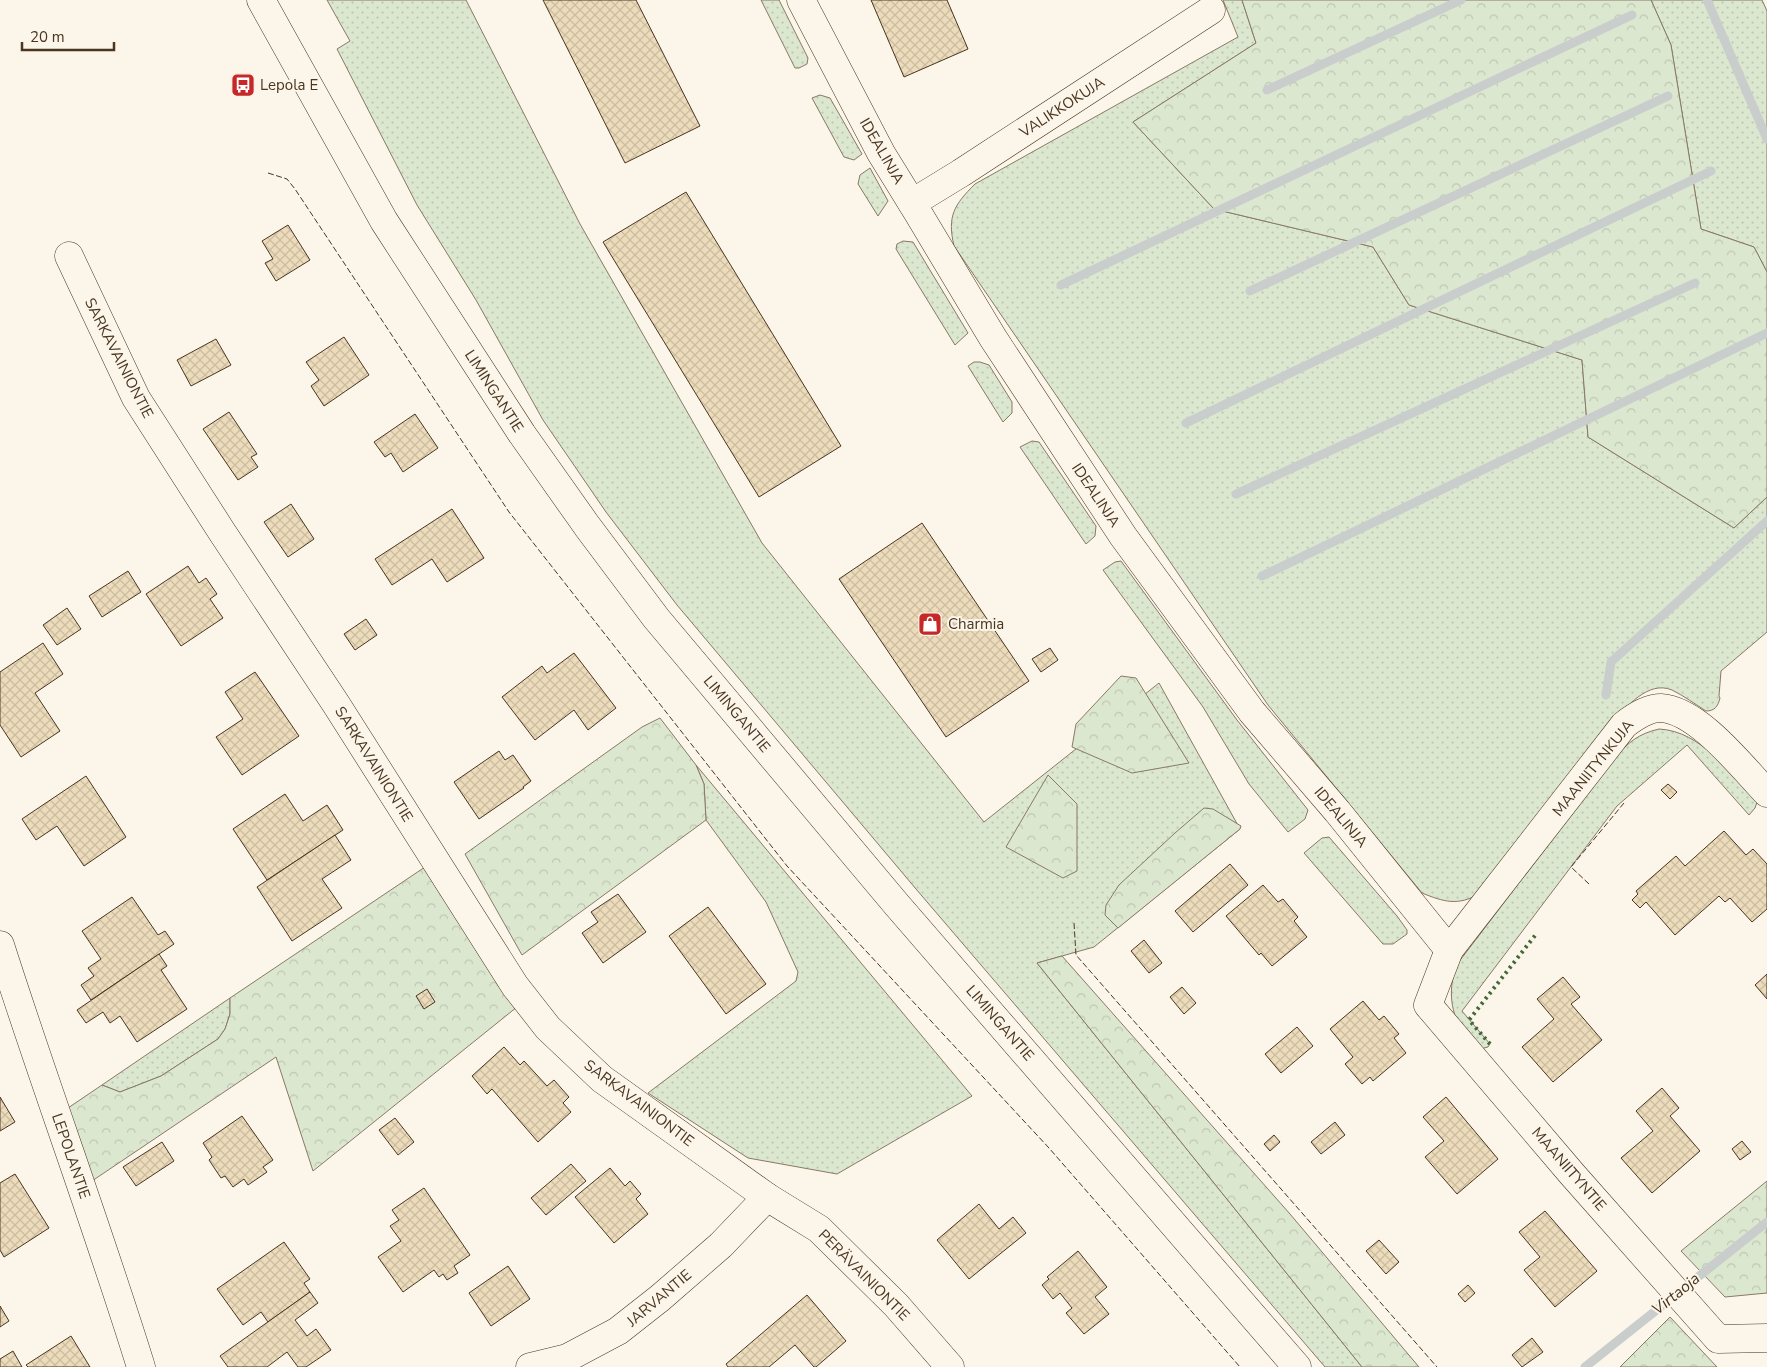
<svg xmlns="http://www.w3.org/2000/svg" width="1767" height="1367" viewBox="0 0 1767 1367" font-family="'Nunito Sans',sans-serif">
  <style>
    .grass { fill: url(#grass-dots); stroke: #887966 }
    .forest { fill: url(#forest-crowns); stroke: #887966 }
    .lines { fill: none; stroke-linecap: round; stroke-linejoin: round }
    .stream { stroke: #c9cecd; stroke-width: 9 }
    .building { fill: url(#building-cross-hatch); stroke: #4a3520 }
    .street-casing { stroke: #4a3520; stroke-width: 29 }
    .secondary-casing { stroke: #4a3520; stroke-width: 29 }
    .street { stroke: #fbf6e9; stroke-width: 28 }
    .secondary { stroke: #fbf6e9; stroke-width: 28 }
    .hedge { stroke: #436837; stroke-width: 4; stroke-dasharray: 2.5 4; stroke-linecap: butt }
    .fence { stroke: #4a3520; stroke-width: 1; stroke-dasharray: 6 2.5; stroke-linecap: butt }
    .labels { text-anchor: middle; dominant-baseline: central; stroke-width: 4; stroke-linejoin: round; paint-order: stroke }
    .poi-label { font-size: 15px; fill: #4a3520; stroke: #fbf6e9; text-anchor: start }
    .street-label { font-size: 15px; fill: #4a3520; stroke: #fbf6e9 }
    .water-label { font-size: 16px; font-style: italic; fill: #4a3520; stroke: #fbf6e9 }
  </style>
  <defs>
    <pattern id="grass-dots" width="8" height="8" patternUnits="userSpaceOnUse" patternTransform="scale(1.25)"><rect width="8" height="8" fill="#dce7d0"/><path d="M2 2h.1M6 6h.1" fill="none" stroke="#bec7b2" stroke-width="1.8" stroke-linecap="round"/></pattern>
    <pattern id="forest-crowns" width="20" height="18" patternUnits="userSpaceOnUse" patternTransform="scale(1.25)"><rect width="20" height="18" fill="#dce7d0"/><path d="M2 6a3 3 0 1 1 6 0M12 15a3 3 0 1 1 6 0" fill="none" stroke="#bec7b2"/></pattern>
    <pattern id="building-cross-hatch" width="8" height="8" patternUnits="userSpaceOnUse" patternTransform="scale(1.25)"><rect width="8" height="8" fill="#ecdcbc"/><path d="M0 0l8 8M0 8l8-8" fill="none" stroke="#ccbda1"/></pattern>
  </defs>
  <rect width="100%" height="100%" fill="#fbf6e9"/>
  <!-- grass -->
  <g class="grass">
    <polygon points="327,0 466,0 580,224 762,543 984,822 1159,683 1240,829 1094,947 1037,963 1362,1367 1325,1367 916,889 677,605 606,512 543,420 476,300 417,205 337,49 350,41"/>
    <polygon points="761,0 779,0 808,58 807,64 799,68 795,68"/>
    <path d="M 1223,0 L 1242,0 L 1256,43 L 1133,122 L 1214,209 L 1373,247 L 1409,305 L 1582,360 L 1588,437 L 1734,528 L 1767,497 L 1767,632 L 1721,671 L 1719,696 L 1720,698 C 1718,706 1715,711 1706,711 C 1695,704 1684,696 1672,690 C 1648,680 1627,707 1612,722 L 1479,894 C 1458,906 1444,902 1422,893 L 1268,705 L 954,246 C 947,216 954,205 975,184 L 1238,37 Z"/>
    <polygon points="1651,0 1762,0 1767,11 1767,272 1754,247 1701,229 1671,45"/>
    <polygon points="820,95 830,98 862,154 854,160 844,157 812,98"/>
    <polygon points="870,168 888,201 878,216 858,184 860,175"/>
    <polygon points="903,241 913,242 968,333 955,345 896,249 897,244"/>
    <polygon points="974,362 980,362 989,365 1012,402 1012,413 1003,422 968,366"/>
    <polygon points="1032,441 1039,442 1096,526 1095,536 1086,544 1020,447"/>
    <polygon points="1121,561 1237,720 1308,810 1305,819 1288,832 1249,784 1203,707 1103,570 1115,562"/>
    <path d="M 1659,729 C 1701,731 1730,773 1757,802 L 1755,808 L 1749,815 L 1687,745 L 1617,806 L 1462,1011 L 1490,1044 L 1488,1047 L 1480,1049 C 1473,1041 1464,1033 1459,1025 C 1449,1005 1449,983 1458,963 L 1615,757 C 1629,742 1638,734 1659,729 Z"/>
    <polygon points="696,765 972,1096 837,1174 748,1158 648,1093 796,981 798,972 766,902 706,820 704,784"/>
    <polygon points="1329,837 1397,916 1407,930 1407,934 1393,944 1383,944 1304,853 1322,838"/>
    <polygon points="230,998 230,1014 225,1029 218,1039 161,1076 120,1092 102,1085"/>
  </g>
  <!-- forest -->
  <g class="forest">
    <polygon points="1242,0 1651,0 1671,45 1701,229 1754,247 1767,272 1767,497 1734,528 1588,437 1582,360 1409,305 1373,247 1214,209 1133,122 1256,43"/>
    <polygon points="1121,676 1136,678 1189,763 1132,773 1072,747 1076,724"/>
    <polygon points="660,718 696,765 704,784 706,820 522,955 465,854 642,727"/>
    <polygon points="1048,775 1077,804 1077,871 1063,878 1006,847"/>
    <polygon points="1204,808 1213,809 1241,826 1240,829 1118,928 1105,915 1106,905 1119,885 1175,833"/>
    <polygon points="425,867 517,1007 313,1171 276,1057 92,1181 68,1108 102,1085 120,1092 161,1076 218,1039 225,1029 230,1014 230,998"/>
    <polygon points="1062,956 1290,1214 1419,1367 1362,1367 1037,963"/>
    <polygon points="1767,1181 1767,1293 1725,1297 1681,1251"/>
    <polygon points="1670,1317 1717,1367 1620,1367"/>
  </g>
  <g class="lines">
    <!-- stream -->
    <g class="stream">
      <polyline points="1707,0 1767,139"/>
      <polyline points="1267,90 1461,0"/>
      <polyline points="1061,285 1632,15"/>
      <polyline points="1250,291 1668,96"/>
      <polyline points="1186,423 1711,171"/>
      <polyline points="1236,494 1695,283"/>
      <polyline points="1262,576 1767,333"/>
      <polyline points="1606,695 1611,662 1767,521"/>
      <polyline points="1585,1367 1767,1222"/>
    </g>
  </g>
  <!-- building -->
  <g class="building">
    <polygon points="543,0 636,0 700,126 625,163"/>
    <polygon points="871,0 947,0 968,49 904,77"/>
    <polygon points="686,192 841,446 759,497 603,242"/>
    <polygon points="288,225 310,260 276,281 265,263 273,259 262,241"/>
    <polygon points="344,337 369,375 324,406 311,386 319,380 306,362"/>
    <polygon points="216,339 231,365 191,386 177,360"/>
    <polygon points="229,412 257,454 251,457 258,467 238,480 203,429"/>
    <polygon points="415,414 438,448 403,472 391,453 385,457 374,442"/>
    <polygon points="291,504 314,539 288,557 264,522"/>
    <polygon points="452,509 484,558 447,582 432,559 392,585 375,559"/>
    <polygon points="922,523 1029,681 946,737 839,579"/>
    <polygon points="188,566 199,583 206,578 217,594 210,599 223,618 181,646 146,594"/>
    <polygon points="128,571 141,592 102,617 89,596"/>
    <polygon points="67,608 81,629 57,645 43,625"/>
    <polygon points="366,619 377,635 355,650 344,634"/>
    <polygon points="43,643 63,674 35,693 60,731 21,757 0,725 0,672"/>
    <polygon points="1050,648 1058,660 1041,672 1032,659"/>
    <polygon points="574,653 616,708 588,730 574,710 535,740 502,697 542,666 547,673"/>
    <polygon points="255,672 299,736 242,775 216,737 243,719 225,692"/>
    <polygon points="499,751 505,760 513,755 531,781 523,787 524,788 479,819 454,782"/>
    <polygon points="86,776 126,837 84,866 57,826 36,840 22,819"/>
    <polygon points="1668,784 1677,792 1670,799 1661,790"/>
    <polygon points="285,794 303,821 327,805 343,830 267,880 233,829"/>
    <polygon points="1724,831 1746,855 1753,849 1767,864 1767,909 1752,922 1730,898 1725,902 1719,896 1675,935 1646,902 1640,908 1632,900 1638,894 1636,891 1676,856 1685,866"/>
    <polygon points="335,835 351,860 322,879 342,908 292,941 257,887"/>
    <polygon points="1230,864 1248,885 1193,932 1175,911"/>
    <polygon points="1263,885 1278,902 1283,899 1298,917 1294,921 1307,937 1272,966 1261,953 1259,955 1226,916"/>
    <polygon points="618,894 646,932 603,963 582,933 598,922 591,912"/>
    <polygon points="132,897 158,935 165,931 174,944 91,1000 81,985 94,976 88,968 101,959 82,931"/>
    <polygon points="708,907 766,984 726,1014 669,936"/>
    <polygon points="1144,940 1162,963 1149,973 1131,951"/>
    <polygon points="159,954 167,966 161,970 187,1009 137,1042 120,1016 110,1023 103,1012 86,1023 77,1010"/>
    <polygon points="1767,974 1767,999 1755,985"/>
    <polygon points="1563,977 1580,997 1571,1004 1602,1040 1553,1082 1522,1047 1554,1019 1537,999"/>
    <polygon points="1182,987 1196,1003 1184,1014 1170,997"/>
    <polygon points="427,989 435,1002 424,1009 416,996"/>
    <polygon points="1363,1001 1379,1020 1384,1016 1399,1034 1394,1038 1406,1053 1373,1081 1370,1077 1362,1084 1345,1064 1353,1057 1330,1029"/>
    <polygon points="1297,1027 1313,1046 1281,1073 1265,1054"/>
    <polygon points="504,1047 520,1065 524,1061 547,1086 554,1080 569,1097 563,1103 571,1112 538,1142 492,1089 487,1094 472,1076"/>
    <polygon points="1662,1088 1679,1108 1670,1116 1700,1151 1652,1193 1621,1158 1653,1131 1636,1111"/>
    <polygon points="0,1097 15,1122 0,1131"/>
    <polygon points="1446,1097 1498,1159 1457,1194 1425,1157 1444,1141 1423,1117"/>
    <polygon points="242,1116 273,1160 263,1167 267,1172 248,1185 244,1179 233,1187 225,1176 221,1178 209,1160 212,1157 203,1143"/>
    <polygon points="395,1118 414,1142 398,1155 379,1130"/>
    <polygon points="1335,1122 1345,1135 1321,1154 1311,1142"/>
    <polygon points="1274,1135 1280,1142 1270,1151 1264,1144"/>
    <polygon points="1742,1141 1751,1152 1740,1160 1732,1149"/>
    <polygon points="162,1142 174,1161 136,1186 123,1167"/>
    <polygon points="571,1164 586,1181 546,1215 531,1198"/>
    <polygon points="610,1168 625,1186 630,1181 641,1194 636,1199 648,1214 614,1243 575,1197"/>
    <polygon points="15,1174 49,1228 4,1257 0,1250 0,1183"/>
    <polygon points="424,1188 470,1255 454,1266 458,1273 447,1280 443,1274 439,1277 434,1270 403,1292 378,1257 401,1241 390,1226 399,1220 392,1210"/>
    <polygon points="979,1204 999,1229 1013,1217 1026,1233 969,1279 937,1240"/>
    <polygon points="1545,1211 1597,1271 1555,1307 1524,1270 1540,1257 1519,1232"/>
    <polygon points="1379,1240 1399,1262 1386,1274 1366,1251"/>
    <polygon points="284,1242 310,1279 304,1283 310,1292 268,1322 261,1312 243,1325 217,1289"/>
    <polygon points="1078,1251 1107,1287 1095,1297 1109,1314 1084,1334 1066,1313 1072,1308 1060,1293 1053,1299 1042,1285 1049,1279 1047,1277"/>
    <polygon points="508,1266 530,1299 491,1326 469,1293"/>
    <polygon points="1468,1285 1475,1293 1465,1302 1458,1294"/>
    <polygon points="310,1292 318,1303 295,1320 307,1336 316,1329 331,1350 306,1367 298,1367 287,1352 267,1367 228,1367 220,1356"/>
    <polygon points="807,1295 846,1341 816,1367 814,1367 795,1345 769,1367 728,1367 726,1364"/>
    <polygon points="0,1306 9,1321 0,1327"/>
    <polygon points="71,1336 90,1367 28,1367 26,1365"/>
    <polygon points="1532,1338 1543,1352 1522,1367 1512,1355"/>
    <polygon points="13,1351 22,1367 0,1367 0,1359"/>
  </g>
  <g class="lines">
    <!-- street casing -->
    <g class="street-casing">
      <g id="street">
        <polyline points="801,0 881,153 918,213 993,338 1123,536 1252,712 1337,811 1449,950"/>
        <polyline points="912,203 961,173 1211,10"/>
        <polyline points="69,256 136,398 222,532 336,704 515,986 548,1028 602,1079 767,1197 819,1229 896,1305 950,1367"/>
        <path d="M 1767,793 C 1742,767 1698,710 1661,708 C 1647,708 1634,717 1624,725 L 1449,950 L 1428,1005 L 1572,1174 L 1718,1339 L 1767,1338"/>
        <path d="M 0,945 C 45,1086 97,1225 141,1367"/>
        <polyline points="530,1367 567,1358 618,1331 660,1298 721,1245 767,1197"/>
      </g>
    </g>
    <!-- secondary casing -->
    <g class="secondary-casing">
      <polyline id="secondary" points="261,0 384,221 522,434 587,526 656,618 897,905 1297,1367"/>
    </g>
    <!-- street -->
    <use href="#street" class="street"/>
    <!-- secondary -->
    <use href="#secondary" class="secondary"/>
    <!-- hedge -->
    <polyline class="hedge" points="1490,1044 1469,1020 1537,933"/>
    <!-- fence -->
    <g class="fence">
      <polyline points="268,173 287,179 295,189 509,512 787,866 1049,1148 1240,1367"/>
      <polyline points="1589,884 1571,867 1624,803"/>
      <polyline points="1074,923 1076,955 1437,1367"/>
    </g>
  </g>
  <!-- icons -->
  <defs>
    <g id="bus-square" transform="scale(1.25)"><rect x="-9" y="-9" width="18" height="18" rx="4" fill="#c62828" stroke="#fbf6e9"/><path d="M-5-6H5V4H4V6H2V4H-2V6H-4V4H-5ZM-3.5-4V0h7V-4ZM-3.5 1.2v1.5H-2V1.2ZM2 1.2v1.5H3.5V1.2Z" fill="#fff"/></g>
    <g id="shop-square" transform="scale(1.25)"><rect x="-9" y="-9" width="18" height="18" rx="4" fill="#c62828" stroke="#fbf6e9"/><path d="M-5-2.5h2.3a2.7 3.5 0 0 1 5.4 0H5L5.5 6h-11ZM-1.5-2.5h3a1.5 2.3 0 0 0-3 0Z" fill="#fff"/></g>
  </defs>
  <g fill-rule="evenodd">
    <use href="#bus-square" x="243" y="85"/>
    <use href="#shop-square" x="930" y="624"/>
  </g>
  <g class="labels">
    <!-- poi labels -->
    <g class="poi-label">
      <text x="260" y="85">Lepola E</text>
      <text x="948" y="624">Charmia</text>
    </g>
    <!-- street labels -->
    <g class="street-label">
      <text transform="translate(1062 107) rotate(-33)">VALIKKOKUJA</text>
      <text transform="translate(882 151) rotate(60)">IDEALINJA</text>
      <text transform="translate(119 358) rotate(63)">SARKAVAINIONTIE</text>
      <text transform="translate(494 391) rotate(57)">LIMINGANTIE</text>
      <text transform="translate(1096 495) rotate(56)">IDEALINJA</text>
      <text transform="translate(737 714) rotate(50)">LIMINGANTIE</text>
      <text transform="translate(374 764) rotate(58)">SARKAVAINIONTIE</text>
      <text transform="translate(1593 768) rotate(-51)">MAANIITYNKUJA</text>
      <text transform="translate(1341 817) rotate(50)">IDEALINJA</text>
      <text transform="translate(1000 1023) rotate(49)">LIMINGANTIE</text>
      <text transform="translate(639 1103) rotate(37)">SARKAVAINIONTIE</text>
      <text transform="translate(71 1156) rotate(71)">LEPOLANTIE</text>
      <text transform="translate(1569 1169) rotate(49)">MAANIITYNTIE</text>
      <text transform="translate(864 1275) rotate(45)">PERÄVAINIONTIE</text>
      <text transform="translate(659 1298) rotate(-40)">JARVANTIE</text>
    </g>
    <!-- water labels -->
    <g class="water-label">
      <text transform="translate(1676 1294) rotate(-39)">Virtaoja</text>
    </g>
  </g>
  <!-- scale -->
  <path d="M22 42v8h92v-8" fill="none" stroke="#4a3520" stroke-width="2.5"/>
  <text x="30" y="42" font-size="15" fill="#4a3520" stroke="#fbf6e9" stroke-width="4" paint-order="stroke">20 m</text>
</svg>
